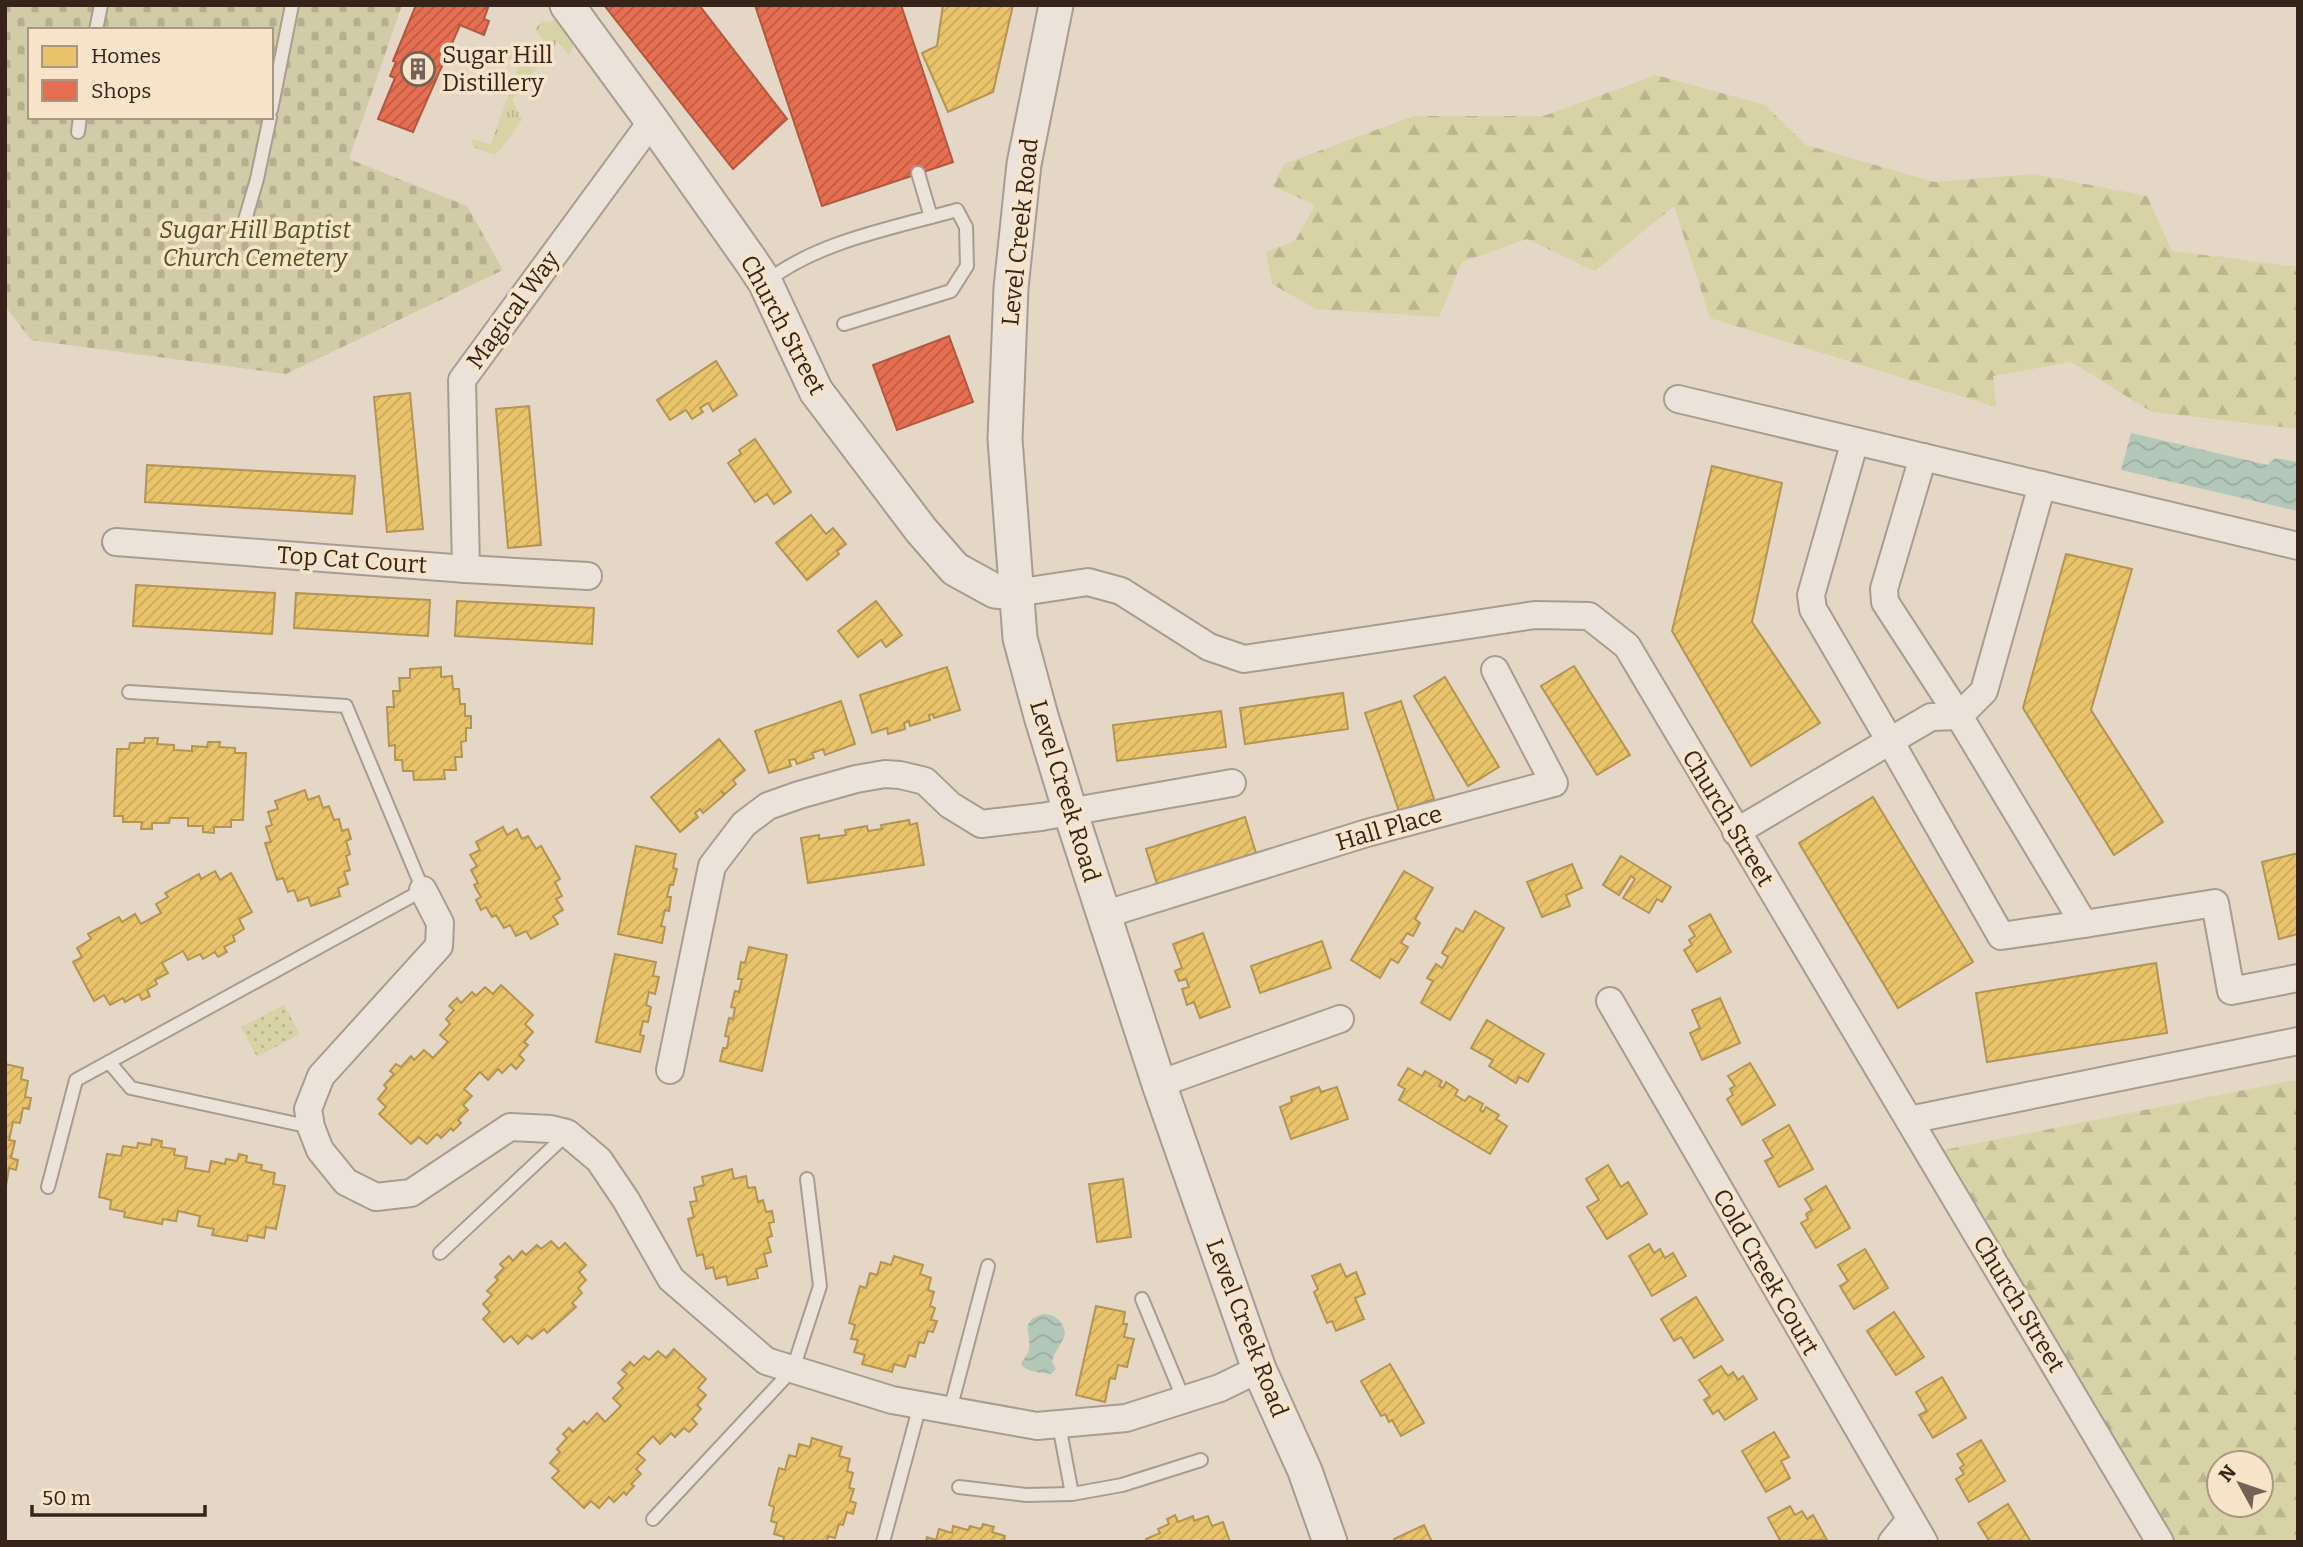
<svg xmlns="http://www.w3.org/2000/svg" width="2303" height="1547" viewBox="0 0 2303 1547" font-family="Bitter,serif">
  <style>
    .grass { fill: url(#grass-tufts) }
    .forest { fill: url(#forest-firs); fill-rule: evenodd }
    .cemetery { fill: url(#cemetery-stones); fill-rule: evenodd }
    .park { fill: url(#park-dots) }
    .water { fill: url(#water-waves) }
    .homes { fill: url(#homes-hatch); stroke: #b39452; stroke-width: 2 }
    .shops { fill: url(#shops-hatch); stroke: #b25840; stroke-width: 2 }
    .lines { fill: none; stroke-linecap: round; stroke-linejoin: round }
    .service-casing { stroke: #a89c90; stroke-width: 16 }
    .minor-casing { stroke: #a89c90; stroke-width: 30 }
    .tertiary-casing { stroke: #a89c90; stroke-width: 37 }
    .service { stroke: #ebe3d9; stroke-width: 12 }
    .minor { stroke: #ebe3d9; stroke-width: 26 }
    .tertiary { stroke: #ebe3d9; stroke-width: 33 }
    .labels { text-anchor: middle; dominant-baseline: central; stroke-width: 7; stroke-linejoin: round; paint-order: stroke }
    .poi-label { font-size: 24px; fill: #362319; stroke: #f8e4c9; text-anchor: start }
    .park-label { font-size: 24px; font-style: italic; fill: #4e541e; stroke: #f8e4c9 }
    .street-label { font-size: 24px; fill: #362319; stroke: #f8e4c9 }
  </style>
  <defs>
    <pattern id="grass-tufts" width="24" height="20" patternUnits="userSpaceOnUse" patternTransform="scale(1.75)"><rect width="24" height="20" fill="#d8d2a7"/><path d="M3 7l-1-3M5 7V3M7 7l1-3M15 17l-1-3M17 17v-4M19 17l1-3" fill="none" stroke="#bab48f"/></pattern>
    <pattern id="forest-firs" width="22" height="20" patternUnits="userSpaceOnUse" patternTransform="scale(1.75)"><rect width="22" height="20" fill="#d8d2a7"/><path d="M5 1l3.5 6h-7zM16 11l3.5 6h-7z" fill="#bab48f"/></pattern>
    <pattern id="cemetery-stones" width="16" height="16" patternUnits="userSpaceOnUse" patternTransform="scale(1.75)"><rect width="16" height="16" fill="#d2cba7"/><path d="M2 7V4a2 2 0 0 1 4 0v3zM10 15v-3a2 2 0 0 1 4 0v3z" fill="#b5ae8f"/></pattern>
    <pattern id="park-dots" width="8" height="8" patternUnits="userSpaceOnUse" patternTransform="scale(1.75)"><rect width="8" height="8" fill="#d8d2a7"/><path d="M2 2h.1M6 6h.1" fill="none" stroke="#bab48f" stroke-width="1.8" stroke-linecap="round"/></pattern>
    <pattern id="water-waves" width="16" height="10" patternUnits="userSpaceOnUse" patternTransform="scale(1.75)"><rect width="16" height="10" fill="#b3c8b8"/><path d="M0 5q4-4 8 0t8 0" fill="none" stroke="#9bac9e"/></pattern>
    <pattern id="homes-hatch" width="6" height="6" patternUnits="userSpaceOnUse" patternTransform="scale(1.75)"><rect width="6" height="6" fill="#e9c46a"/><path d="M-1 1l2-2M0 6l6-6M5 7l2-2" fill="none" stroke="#c8a85b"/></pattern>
    <pattern id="shops-hatch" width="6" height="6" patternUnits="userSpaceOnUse" patternTransform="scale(1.75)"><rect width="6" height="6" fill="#e76f51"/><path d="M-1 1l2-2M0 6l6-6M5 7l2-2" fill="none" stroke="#bc5b42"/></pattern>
  </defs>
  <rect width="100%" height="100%" fill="#e4d7c6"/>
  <!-- grass -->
  <path class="grass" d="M 555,20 C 571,27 578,41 569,56 L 558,41 L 512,100 L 522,120 L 501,149 L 494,155 L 473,147 L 472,139 L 491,144 L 519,66 L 506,56 L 513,48 L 526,62 L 547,44 L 535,30 C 539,21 547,22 555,20 Z"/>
  <!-- forest -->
  <g class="forest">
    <polygon points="1656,75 1765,105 1806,145 1934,182 2033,174 2147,196 2172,251 2298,267 2298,429 2152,412 2071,362 1993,376 1996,407 1710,318 1674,206 1595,271 1527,239 1462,262 1439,317 1316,309 1272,284 1266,252 1295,241 1315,205 1273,186 1284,164 1414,116 1544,116"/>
    <path d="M 2289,1081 L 2298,1081 L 2298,1542 L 2161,1542 L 1939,1151 ZM 2219,1463 L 2261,1463 L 2261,1505 L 2219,1505 Z"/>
  </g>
  <!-- cemetery -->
  <path class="cemetery" d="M 5,5 L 402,5 L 349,159 L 467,206 L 503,270 L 286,374 L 31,340 L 5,306 ZM 30,30 L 271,30 L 271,117 L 30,117 Z"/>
  <!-- park -->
  <polygon class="park" points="284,1005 300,1034 257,1057 241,1027"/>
  <!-- water -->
  <g class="water">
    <polygon points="2131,433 2268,465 2275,458 2298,462 2298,511 2121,470"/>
    <path d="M 1043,1314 C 1055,1314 1063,1321 1065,1333 C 1063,1344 1054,1351 1052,1362 L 1056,1369 L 1051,1374 C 1040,1372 1029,1373 1021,1365 C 1023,1358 1028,1356 1029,1349 C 1032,1334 1018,1321 1043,1314 Z"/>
  </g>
  <!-- homes -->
  <g class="homes">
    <polygon points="943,5 1013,5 993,92 948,112 922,53 937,46"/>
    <polygon points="716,361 737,395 713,411 708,403 700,408 703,412 692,419 686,410 670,420 657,400"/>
    <polygon points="410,393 423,529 387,532 374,397"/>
    <polygon points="529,406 541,545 508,548 496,409"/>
    <polygon points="755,439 791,492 774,504 767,494 755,502 728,463 741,454 739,450"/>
    <polygon points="147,465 355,476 352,514 145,502"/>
    <polygon points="1712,466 1782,483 1752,622 1820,723 1751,766 1672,631"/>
    <polygon points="811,515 826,534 833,528 846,544 837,551 839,554 807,580 776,543"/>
    <polygon points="2066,554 2132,569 2091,710 2163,822 2114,855 2023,708"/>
    <polygon points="136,585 275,593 272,634 133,626"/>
    <polygon points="296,593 430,600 428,636 294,628"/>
    <polygon points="457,601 594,608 592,644 455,636"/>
    <polygon points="876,601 902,635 886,647 881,640 858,657 838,631"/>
    <polygon points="1574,666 1630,755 1597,775 1541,686"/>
    <polygon points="441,667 441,677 452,676 453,689 459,689 460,704 465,704 465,716 471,716 471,728 466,728 466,741 461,742 462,757 455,757 456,770 444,770 445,779 414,780 413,771 403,771 402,760 395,760 395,745 389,746 387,707 394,707 393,691 400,691 399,678 410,678 410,669"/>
    <polygon points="947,667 960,710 934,718 933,714 929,715 930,720 910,726 909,721 904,723 905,729 888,734 887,728 872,733 860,695"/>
    <polygon points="1445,677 1499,767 1468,786 1414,696"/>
    <polygon points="1343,693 1348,729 1245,744 1240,708"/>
    <polygon points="841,701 855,744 825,755 823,749 812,753 814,758 797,764 795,759 789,760 791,766 769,773 755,731"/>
    <polygon points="1401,701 1434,799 1399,811 1365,713"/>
    <polygon points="1221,711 1226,747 1117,761 1113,725"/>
    <polygon points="145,738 158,738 157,744 174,745 174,750 192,751 192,746 207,747 208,742 220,742 219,747 235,748 235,753 246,753 243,820 231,820 231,827 214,827 214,833 203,832 203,826 188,826 188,818 170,818 169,823 152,823 152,829 141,829 142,822 123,822 123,816 114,816 117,749 129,749 130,743 144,743"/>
    <polygon points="719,739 745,770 733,780 736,784 725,794 721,791 724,795 703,813 700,809 695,813 698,817 680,832 651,797"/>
    <polygon points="305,790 308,800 319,796 323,808 329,806 334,820 339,819 342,831 348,829 351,839 346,841 350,854 346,856 350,870 344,872 348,884 338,888 340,896 311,906 308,897 298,901 294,890 288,892 283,878 277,880 265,843 271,842 266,827 272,825 268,812 278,809 275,801"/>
    <polygon points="1873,797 1973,962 1898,1008 1799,843"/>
    <polygon points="1245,817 1256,853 1157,884 1146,849"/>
    <polygon points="909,820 910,825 917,823 924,865 808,883 801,838 819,835 819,839 846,835 845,830 867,826 868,831 882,829 881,825"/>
    <polygon points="503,827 507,835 517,829 522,839 528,836 536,849 541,846 560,879 555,882 562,896 556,899 563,910 553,916 558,924 531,939 526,931 516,936 510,925 504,928 496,915 492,917 486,907 481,910 476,900 481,897 474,885 478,883 471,870 477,866 470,855 480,850 476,842"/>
    <polygon points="636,846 676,854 673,868 677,869 673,885 670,885 667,897 671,897 669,911 665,910 661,926 665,927 662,943 618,934"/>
    <polygon points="2298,853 2298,934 2279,939 2262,862"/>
    <polygon points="1621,856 1671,887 1662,902 1657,899 1649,913 1623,898 1635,879 1631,876 1619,895 1603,885"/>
    <polygon points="1572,864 1582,888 1566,895 1570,906 1542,917 1527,882"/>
    <polygon points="215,871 220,880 231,873 252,912 239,919 244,929 233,936 235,941 224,947 227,952 218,957 215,952 203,959 200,954 188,960 183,951 162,963 168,973 155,980 157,984 147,990 150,996 142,1000 139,994 125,1002 123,998 110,1005 104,995 94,1001 73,962 82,957 77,948 91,939 88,934 119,917 122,922 135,914 141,924 161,913 156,904 168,897 165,893 199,874 201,879"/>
    <polygon points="1404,871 1433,888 1415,919 1420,923 1413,936 1407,933 1401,943 1408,947 1398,963 1391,959 1380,978 1351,960"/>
    <polygon points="1475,911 1504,928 1450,1020 1421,1003 1433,981 1427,978 1436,964 1442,968 1448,957 1442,953 1456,928 1463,932"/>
    <polygon points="1710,914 1731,952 1697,972 1684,950 1692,945 1689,940 1695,936 1689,926"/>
    <polygon points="1203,933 1230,1007 1200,1018 1194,1002 1187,1005 1182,989 1189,987 1186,979 1179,981 1175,971 1182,968 1173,944"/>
    <polygon points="1322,941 1331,968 1260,993 1251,966"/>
    <polygon points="749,947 787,955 762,1071 720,1061 723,1048 727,1048 729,1037 725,1036 729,1018 733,1019 735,1008 731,1007 735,991 739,992 742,979 738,979 741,962 745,963"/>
    <polygon points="615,954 656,962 653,976 659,977 655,994 649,992 646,1005 651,1007 648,1022 643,1021 640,1035 644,1036 640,1052 596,1042"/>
    <polygon points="2156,963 2167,1033 1987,1062 1976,993"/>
    <polygon points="501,985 533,1015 525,1024 533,1032 524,1042 528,1045 519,1055 524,1060 516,1069 511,1064 502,1073 498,1069 488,1080 480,1072 464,1089 472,1096 463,1105 468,1110 458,1120 461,1123 453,1131 451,1128 441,1138 437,1134 427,1144 419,1137 411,1144 379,1114 386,1107 378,1099 387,1088 384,1085 394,1074 390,1071 396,1064 401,1067 411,1056 414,1060 424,1050 433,1058 448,1042 440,1035 450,1024 446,1019 454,1010 449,1006 457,998 461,1003 472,992 476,996 485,987 493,994"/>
    <polygon points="1720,998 1740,1043 1702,1060 1690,1033 1700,1028 1692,1010"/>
    <polygon points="1487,1020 1544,1054 1528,1082 1519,1077 1516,1083 1489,1066 1493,1060 1471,1048"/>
    <polygon points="1750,1063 1775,1105 1742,1125 1727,1099 1733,1095 1730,1089 1735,1086 1728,1076"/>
    <polygon points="5,1064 23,1068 21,1079 28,1081 25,1097 31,1098 29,1109 23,1108 20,1123 13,1122 9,1140 15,1141 11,1158 18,1160 16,1170 9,1168 6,1186"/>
    <polygon points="1408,1068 1422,1076 1425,1071 1442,1081 1439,1086 1443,1088 1446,1082 1458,1090 1455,1095 1465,1101 1469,1096 1483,1104 1480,1110 1483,1112 1486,1107 1499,1115 1496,1119 1507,1126 1490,1154 1399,1100 1405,1089 1398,1085"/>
    <polygon points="1319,1087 1321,1092 1337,1087 1348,1119 1291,1139 1280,1107 1292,1102 1291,1097"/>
    <polygon points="1789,1125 1813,1169 1779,1187 1765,1161 1773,1157 1763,1140"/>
    <polygon points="152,1139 162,1141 161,1147 175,1149 174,1155 187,1157 185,1168 209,1172 211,1161 225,1164 226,1159 237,1161 239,1154 247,1156 246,1162 262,1165 261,1170 275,1173 273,1184 285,1186 276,1229 266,1227 264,1238 248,1235 247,1241 212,1235 214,1229 198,1226 200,1216 178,1211 176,1221 163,1219 162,1224 124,1217 125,1212 110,1209 111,1200 99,1197 107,1154 121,1156 123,1146 137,1148 138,1143 151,1145"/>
    <polygon points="1608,1165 1621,1187 1628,1182 1647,1214 1607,1239 1587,1207 1599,1200 1586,1179"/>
    <polygon points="732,1169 734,1179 746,1176 748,1188 755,1187 758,1202 763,1200 766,1212 772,1211 774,1222 769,1223 772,1236 767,1238 771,1252 764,1254 767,1266 756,1269 758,1278 728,1285 726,1276 716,1279 713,1267 706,1269 703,1254 697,1256 688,1219 694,1217 690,1202 697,1201 694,1188 704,1185 702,1177"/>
    <polygon points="1123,1179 1131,1237 1097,1242 1089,1184"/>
    <polygon points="1826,1186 1850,1228 1816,1248 1801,1223 1808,1219 1806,1214 1812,1210 1805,1199"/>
    <polygon points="551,1241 559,1249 565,1243 586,1265 579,1272 586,1280 578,1288 582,1293 572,1303 576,1307 547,1333 544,1329 532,1339 527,1335 518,1344 511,1336 504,1342 483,1319 490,1312 483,1304 492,1295 487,1291 498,1280 495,1277 504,1268 500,1264 509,1256 513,1261 522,1251 526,1255 537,1245 541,1249"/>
    <polygon points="1649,1244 1654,1253 1660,1249 1665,1258 1673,1253 1686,1276 1652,1296 1629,1256"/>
    <polygon points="1865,1249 1888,1288 1854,1309 1840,1286 1848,1281 1838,1265"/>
    <polygon points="894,1256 923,1265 920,1274 931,1278 928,1290 934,1292 930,1306 935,1308 931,1320 937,1321 933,1332 928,1331 924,1343 919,1342 915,1357 909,1355 905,1367 894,1364 892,1372 862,1364 865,1355 854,1352 858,1340 851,1339 855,1325 849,1323 860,1286 866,1288 870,1273 877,1275 881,1262 891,1265"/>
    <polygon points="1340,1264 1346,1277 1356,1272 1365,1294 1355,1298 1364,1319 1336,1331 1332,1321 1327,1323 1314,1292 1318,1289 1312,1276"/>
    <polygon points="1696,1297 1723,1340 1694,1358 1681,1337 1674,1341 1661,1319"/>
    <polygon points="1096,1306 1125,1312 1123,1324 1127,1324 1124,1337 1134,1339 1127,1367 1118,1365 1115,1379 1110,1378 1105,1402 1076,1395"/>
    <polygon points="1894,1312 1924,1357 1896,1375 1867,1331"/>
    <polygon points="674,1349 706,1379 698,1388 706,1395 697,1405 701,1409 692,1419 697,1424 689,1432 684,1428 675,1437 671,1433 660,1444 653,1436 637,1453 645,1460 636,1469 641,1474 631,1484 634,1486 626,1495 624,1492 614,1502 609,1497 599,1508 591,1501 584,1508 552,1478 559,1471 550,1463 560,1452 557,1449 567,1438 563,1434 569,1428 573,1432 584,1421 587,1424 597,1413 605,1422 621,1406 613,1398 623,1388 618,1383 627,1374 622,1370 630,1362 634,1366 644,1356 649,1360 658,1351 666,1358"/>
    <polygon points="1390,1364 1424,1423 1401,1436 1392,1420 1389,1422 1385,1414 1381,1416 1361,1381"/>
    <polygon points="1721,1366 1728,1376 1733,1372 1738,1380 1743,1376 1757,1399 1725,1420 1718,1410 1713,1414 1704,1400 1710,1396 1699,1380"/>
    <polygon points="1942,1377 1966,1418 1933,1438 1919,1415 1927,1411 1916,1392"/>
    <polygon points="1774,1432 1789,1457 1781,1461 1790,1478 1766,1492 1742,1451"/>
    <polygon points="812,1438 842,1447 839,1456 850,1459 847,1471 853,1473 849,1488 854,1489 850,1501 856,1503 853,1514 847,1512 843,1525 839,1524 835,1538 828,1536 827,1542 783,1542 784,1537 774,1534 777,1523 771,1521 774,1507 769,1505 779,1468 785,1470 789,1455 796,1457 799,1444 810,1447"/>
    <polygon points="1981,1440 2005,1481 1969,1502 1956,1479 1964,1474 1960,1468 1964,1465 1957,1454"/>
    <polygon points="2008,1504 2031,1542 1990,1542 1978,1523"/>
    <polygon points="1790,1506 1795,1515 1802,1511 1807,1519 1813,1515 1827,1540 1781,1542 1768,1518"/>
    <polygon points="1175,1515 1178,1522 1193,1516 1194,1521 1208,1516 1212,1526 1223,1522 1230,1542 1147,1542 1146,1539 1160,1533 1158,1529 1169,1524 1167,1519"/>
    <polygon points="983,1524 994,1527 992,1532 1005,1536 1004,1541 1007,1542 926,1542 927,1537 936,1540 939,1529 952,1533 953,1526 968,1530 970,1526 981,1529"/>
    <polygon points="1424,1525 1432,1542 1395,1542 1394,1539"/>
  </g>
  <!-- shops -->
  <g class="shops">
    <polygon points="416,5 489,5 484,19 489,21 484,35 460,25 413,132 378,119 395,78 390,76 396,62 393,61"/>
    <polygon points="604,5 699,5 787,119 733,169"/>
    <polygon points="755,5 901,5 953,162 822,206"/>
    <polygon points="949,336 973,402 897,430 873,365"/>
  </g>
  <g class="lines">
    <!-- service casing -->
    <g class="service-casing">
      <g id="service">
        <polyline points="96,30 101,5"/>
        <polyline points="271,110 292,5"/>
        <polyline points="78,132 80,117"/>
        <polyline points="918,173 931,217"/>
        <polyline points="243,227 257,179 270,117"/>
        <path d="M 766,282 C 818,241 894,228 957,210 L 966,227 L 967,266 L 951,291 L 844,324"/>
        <polyline points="109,1062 131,1088 311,1127"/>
        <polyline points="48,1187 76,1080 423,890 346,706 129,692"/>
        <polyline points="440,1253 567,1134"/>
        <polyline points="1142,1299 1184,1400"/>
        <polyline points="950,1410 988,1266"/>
        <polyline points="1059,1425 1072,1494 1122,1485 1201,1460"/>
        <polyline points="959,1487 1026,1495 1072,1494"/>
        <polyline points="653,1519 793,1369 820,1286 807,1179"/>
        <polyline points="883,1542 920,1405"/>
      </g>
    </g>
    <!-- minor casing -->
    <g class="minor-casing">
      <g id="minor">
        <polyline points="1678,399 2298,546"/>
        <polyline points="1923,457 1884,589 1885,602 1959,716 1931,717 1890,741 2001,936 2084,924"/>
        <polyline points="2042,485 1984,691 1959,716 2084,924 2215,903 2231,991 2298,978"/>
        <polyline points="116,542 466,569 588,576"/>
        <polyline points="466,569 462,380 652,121"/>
        <polyline points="1016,593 1088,582 1121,591 1209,647 1244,659 1535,615 1589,616 1627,646 2160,1542"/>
        <polyline points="1736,832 1890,741 1813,609 1811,595 1855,441"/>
        <polyline points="423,890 440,923 439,946 321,1076 308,1109 311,1127 320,1150 346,1182 376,1197 411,1193 510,1127 551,1129 567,1133 599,1160 626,1200 671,1279 766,1361 892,1400 1037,1426 1126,1418 1220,1388 1259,1369"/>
        <polyline points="1103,915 1367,833 1554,783 1495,670"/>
        <polyline points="1610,1001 1924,1542"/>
        <polyline points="670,1070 712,866 744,824 768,806 799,795 856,779 885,774 900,775 925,781 950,805 981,824 1041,817 1232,783"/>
        <polyline points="1159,1084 1340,1019"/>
        <polyline points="1909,1120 2298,1041"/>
        <polyline points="1892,1542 1910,1520"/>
      </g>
    </g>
    <!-- tertiary casing -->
    <g class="tertiary-casing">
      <g id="tertiary">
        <polyline points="567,5 652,121 751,261 765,282 816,391 921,530 955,569 995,591 1016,593"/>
        <polyline points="1056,5 1024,164 1011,288 1005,439 1020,638 1041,716 1070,811 1159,1084 1259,1369 1305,1471 1330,1542"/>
      </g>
    </g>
    <!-- service -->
    <use href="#service" class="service"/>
    <!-- minor -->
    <use href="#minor" class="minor"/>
    <!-- tertiary -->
    <use href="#tertiary" class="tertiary"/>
  </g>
  <!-- icons -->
  <defs>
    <g id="building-ring" transform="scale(1.75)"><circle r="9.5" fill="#f8e4c9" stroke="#736256" stroke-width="1.5"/><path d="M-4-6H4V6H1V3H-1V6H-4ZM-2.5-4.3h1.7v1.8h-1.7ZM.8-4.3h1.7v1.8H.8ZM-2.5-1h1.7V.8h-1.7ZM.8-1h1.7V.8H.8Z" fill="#736256"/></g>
  </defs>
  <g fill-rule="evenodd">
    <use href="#building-ring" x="418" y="69"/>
  </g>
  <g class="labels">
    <!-- poi labels -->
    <g class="poi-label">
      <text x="442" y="55">Sugar Hill<tspan x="442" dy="28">Distillery</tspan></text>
    </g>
    <!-- park labels -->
    <g class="park-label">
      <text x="255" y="230">Sugar Hill Baptist<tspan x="255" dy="28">Church Cemetery</tspan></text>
    </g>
    <!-- street labels -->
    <g class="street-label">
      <text transform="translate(1020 232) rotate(-84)">Level Creek Road</text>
      <text transform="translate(513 310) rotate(-54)">Magical Way</text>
      <text transform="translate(783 325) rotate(62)">Church Street</text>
      <text transform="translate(352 560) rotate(4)">Top Cat Court</text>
      <text transform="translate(1065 791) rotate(73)">Level Creek Road</text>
      <text transform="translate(1728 818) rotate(59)">Church Street</text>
      <text transform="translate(1389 828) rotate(-16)">Hall Place</text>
      <text transform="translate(1766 1272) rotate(60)">Cold Creek Court</text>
      <text transform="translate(2019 1304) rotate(59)">Church Street</text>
      <text transform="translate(1247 1328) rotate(69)">Level Creek Road</text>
    </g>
  </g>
  <!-- border -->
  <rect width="2303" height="1547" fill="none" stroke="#362319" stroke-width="14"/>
  <!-- legend -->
  <rect x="28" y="28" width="245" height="91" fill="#f8e4c9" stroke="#aa9783" stroke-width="2"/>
  <rect x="42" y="46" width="35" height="21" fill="#e9c46a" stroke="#aa9783" stroke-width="2"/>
  <text x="91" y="63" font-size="21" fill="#362319">Homes</text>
  <rect x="42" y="80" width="35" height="21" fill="#e76f51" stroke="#aa9783" stroke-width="2"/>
  <text x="91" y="98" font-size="21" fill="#362319">Shops</text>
  <!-- north arrow -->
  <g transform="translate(2240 1484) rotate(310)"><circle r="33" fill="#f8e4c9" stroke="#aa9783" stroke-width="2"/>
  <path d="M0-5L12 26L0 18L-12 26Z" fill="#736256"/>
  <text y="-10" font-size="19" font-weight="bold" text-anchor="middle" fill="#362319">N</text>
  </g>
  <!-- scale -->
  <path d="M32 1505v10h173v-10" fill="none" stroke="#362319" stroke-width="3.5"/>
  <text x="42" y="1505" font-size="21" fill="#362319" stroke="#f8e4c9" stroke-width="5" paint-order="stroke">50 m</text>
</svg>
